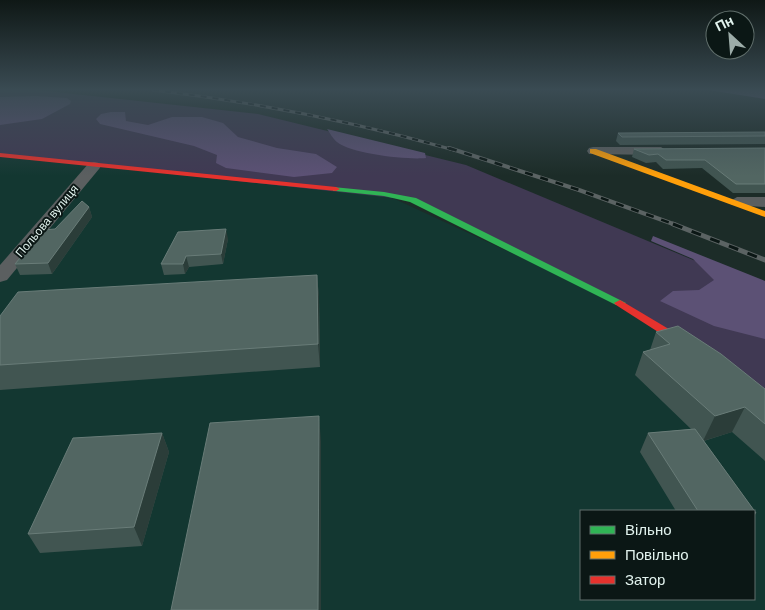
<svg xmlns="http://www.w3.org/2000/svg" width="765" height="610" viewBox="0 0 765 610" font-family="Arial,sans-serif">
  <style>
    .built { fill: #133731; fill-rule: evenodd }
    .green { fill: #403953 }
    .forest { fill: #5c5175 }
    .lines { fill: none; stroke-linecap: round; stroke-linejoin: round }
    .street { fill: #5b5f60; fill-rule: evenodd }
    .fast { fill: #30b455; fill-rule: evenodd }
    .slow { fill: #ff9f0a; fill-rule: evenodd }
    .jam { fill: #e5322d; fill-rule: evenodd }
    .rail-far2-casing { stroke: #5b6363; stroke-width: 3 }
    .rail-far1-casing { stroke: #5b6363; stroke-width: 4 }
    .rail-casing { stroke: #5b6363; stroke-width: 5 }
    .rail-far2 { stroke: #0b1715; stroke-width: 2; stroke-dasharray: 6; stroke-linecap: butt }
    .rail-far1 { stroke: #0b1715; stroke-width: 2.5; stroke-dasharray: 8; stroke-linecap: butt }
    .rail { stroke: #0b1715; stroke-width: 3; stroke-dasharray: 10; stroke-linecap: butt }
    .wall { fill: #415551 }
    .shaded-wall { fill: #2b3d39 }
    .building { fill: #526662; stroke: #697c78 }
    .labels { text-anchor: middle; dominant-baseline: central; stroke-width: 4; stroke-linejoin: round; paint-order: stroke }
    .far-street-label { font-size: 12px; fill: #e2f3ee; stroke: #0b1715 }
  </style>
  <rect width="100%" height="100%" fill="#1c2c28"/>
  <!-- built -->
  <path class="built" d="M 0,155 L 384,194 L 633,309 L 765,397 L 765,610 L 0,610 ZM 581,511 L 754,511 L 754,599 L 581,599 Z"/>
  <!-- green -->
  <polygon class="green" points="0,90 37,90 258,114 466,165 765,290 765,397 633,309 413,200 0,155"/>
  <!-- forest -->
  <g class="forest">
    <polygon points="708,90 765,90 765,99"/>
    <polygon points="36,96 67,98 71,101 70,104 42,119 0,125 0,97"/>
    <polygon points="111,112 125,112 126,121 148,125 172,117 202,117 223,123 238,137 277,148 316,154 337,167 332,173 294,177 226,168 216,163 217,155 194,146 100,124 96,119 101,114"/>
    <path d="M 327,129 L 425,153 L 426,158 C 407,160 352,154 337,142 C 333,139 330,133 327,129 Z"/>
    <polygon points="653,236 765,281 765,339 714,326 660,301 673,291 699,290 714,280 693,259 651,241"/>
  </g>
  <g class="lines">
    <!-- street -->
    <g class="street">
      <polygon points="593,147 661,147 667,151 661,155 589,154 587,151 589,148"/>
      <polygon points="94,162 99,163 101,166 99,169 7,280 0,282 0,265 89,163"/>
      <polygon points="737,197 765,197 765,207 732,205 729,202"/>
    </g>
    <!-- fast -->
    <polygon class="fast" points="333,187 384,192 416,198 626,303 624,305 616,305 410,202 384,196 336,191 333,191"/>
    <!-- slow -->
    <polygon class="slow" points="590,149 596,149 765,211 765,217 590,153"/>
    <!-- jam -->
    <g class="jam">
      <polygon points="0,153 336,187 340,189 336,191 0,157"/>
      <polygon points="620,300 699,347 701,350 699,353 691,353 616,305 614,303"/>
    </g>
    <!-- rail-far2 casing -->
    <g class="rail-far2-casing">
      <path id="rail-far2" d="M 153,90 C 255,102 355,122 454,150"/>
    </g>
    <!-- rail-far1 casing -->
    <g class="rail-far1-casing">
      <polyline id="rail-far1" points="449,148 579,190 676,225"/>
    </g>
    <!-- rail casing -->
    <g class="rail-casing">
      <polyline id="rail" points="673,224 765,260"/>
    </g>
    <!-- rail-far2 -->
    <use href="#rail-far2" class="rail-far2"/>
    <!-- rail-far1 -->
    <use href="#rail-far1" class="rail-far1"/>
    <!-- rail -->
    <use href="#rail" class="rail"/>
  </g>
  <!-- wall -->
  <g class="wall">
    <polygon points="765,132 765,144 620,145 616,141 618,133"/>
    <polygon points="765,148 765,193 733,193 702,168 663,169 656,162 646,163 632,157 634,149"/>
    <polygon points="89,207 92,217 52,274 20,275 15,264 55,229"/>
    <polygon points="228,239 223,264 189,267 185,274 164,275 161,264"/>
    <polygon points="317,275 319,297 320,367 0,390 0,316"/>
    <polygon points="656,332 765,389 765,461 732,432 704,441 756,513 754,517 754,511 676,511 640,452 648,433 691,429 635,375 643,352 650,350"/>
    <polygon points="162,433 169,452 142,546 40,553 28,534"/>
  </g>
  <!-- shaded-wall -->
  <g class="shaded-wall">
    <polygon points="89,207 92,217 52,274 48,263"/>
    <polygon points="226,229 228,239 223,264 221,254"/>
    <polygon points="186,256 189,267 185,274 183,264"/>
    <polygon points="317,275 319,297 320,367 318,344"/>
    <polygon points="745,407 732,432 703,441 715,416"/>
    <polygon points="319,416 321,441 321,610 318,610"/>
    <polygon points="162,433 169,452 142,546 134,527"/>
  </g>
  <!-- building -->
  <g class="building">
    <polygon points="765,132 765,136 622,137 618,133"/>
    <polygon points="765,148 765,184 736,184 705,160 666,160 658,154 649,155 634,149"/>
    <polygon points="82,201 89,207 48,263 15,264 43,230 55,229"/>
    <polygon points="226,229 221,254 186,256 183,264 161,264 178,232"/>
    <polygon points="317,275 318,344 0,365 0,316 18,292"/>
    <polygon points="678,326 721,354 765,389 765,424 745,407 715,416 643,352 670,344 656,332"/>
    <polygon points="319,416 318,610 171,610 210,423"/>
    <polygon points="695,429 756,513 754,513 754,511 698,511 648,433"/>
    <polygon points="162,433 134,527 28,534 73,438"/>
  </g>
  <!-- sky -->
  <linearGradient id="sky" x2="0" y2="1"><stop stop-color="#0f1816"/><stop offset="0.51" stop-color="#3a4b53"/><stop offset="1" stop-color="#3a4b53" stop-opacity="0"/></linearGradient>
  <rect width="765" height="176" fill="url(#sky)"/>
  <g class="labels">
    <!-- far-street labels -->
    <g class="far-street-label">
      <text transform="translate(47 221) rotate(-50)">Польова вулиця</text>
    </g>
  </g>
  <!-- legend -->
  <rect x="580" y="510" width="175" height="90" fill="#0b1715" stroke="#616f6c"/>
  <rect x="590" y="526" width="25" height="8" fill="#30b455" stroke="#616f6c"/>
  <text x="625" y="535" font-size="15" fill="#e2f3ee">Вільно</text>
  <rect x="590" y="551" width="25" height="8" fill="#ff9f0a" stroke="#616f6c"/>
  <text x="625" y="560" font-size="15" fill="#e2f3ee">Повільно</text>
  <rect x="590" y="576" width="25" height="8" fill="#e5322d" stroke="#616f6c"/>
  <text x="625" y="585" font-size="15" fill="#e2f3ee">Затор</text>
  <!-- north arrow -->
  <g transform="translate(730 35) rotate(334)"><circle r="24" fill="#0b1715" stroke="#616f6c"/>
  <path d="M0-4L9 19L0 12L-9 19Z" fill="#9dada9"/>
  <text y="-8" font-size="14" font-weight="bold" text-anchor="middle" fill="#e2f3ee">Пн</text>
  </g>
</svg>
